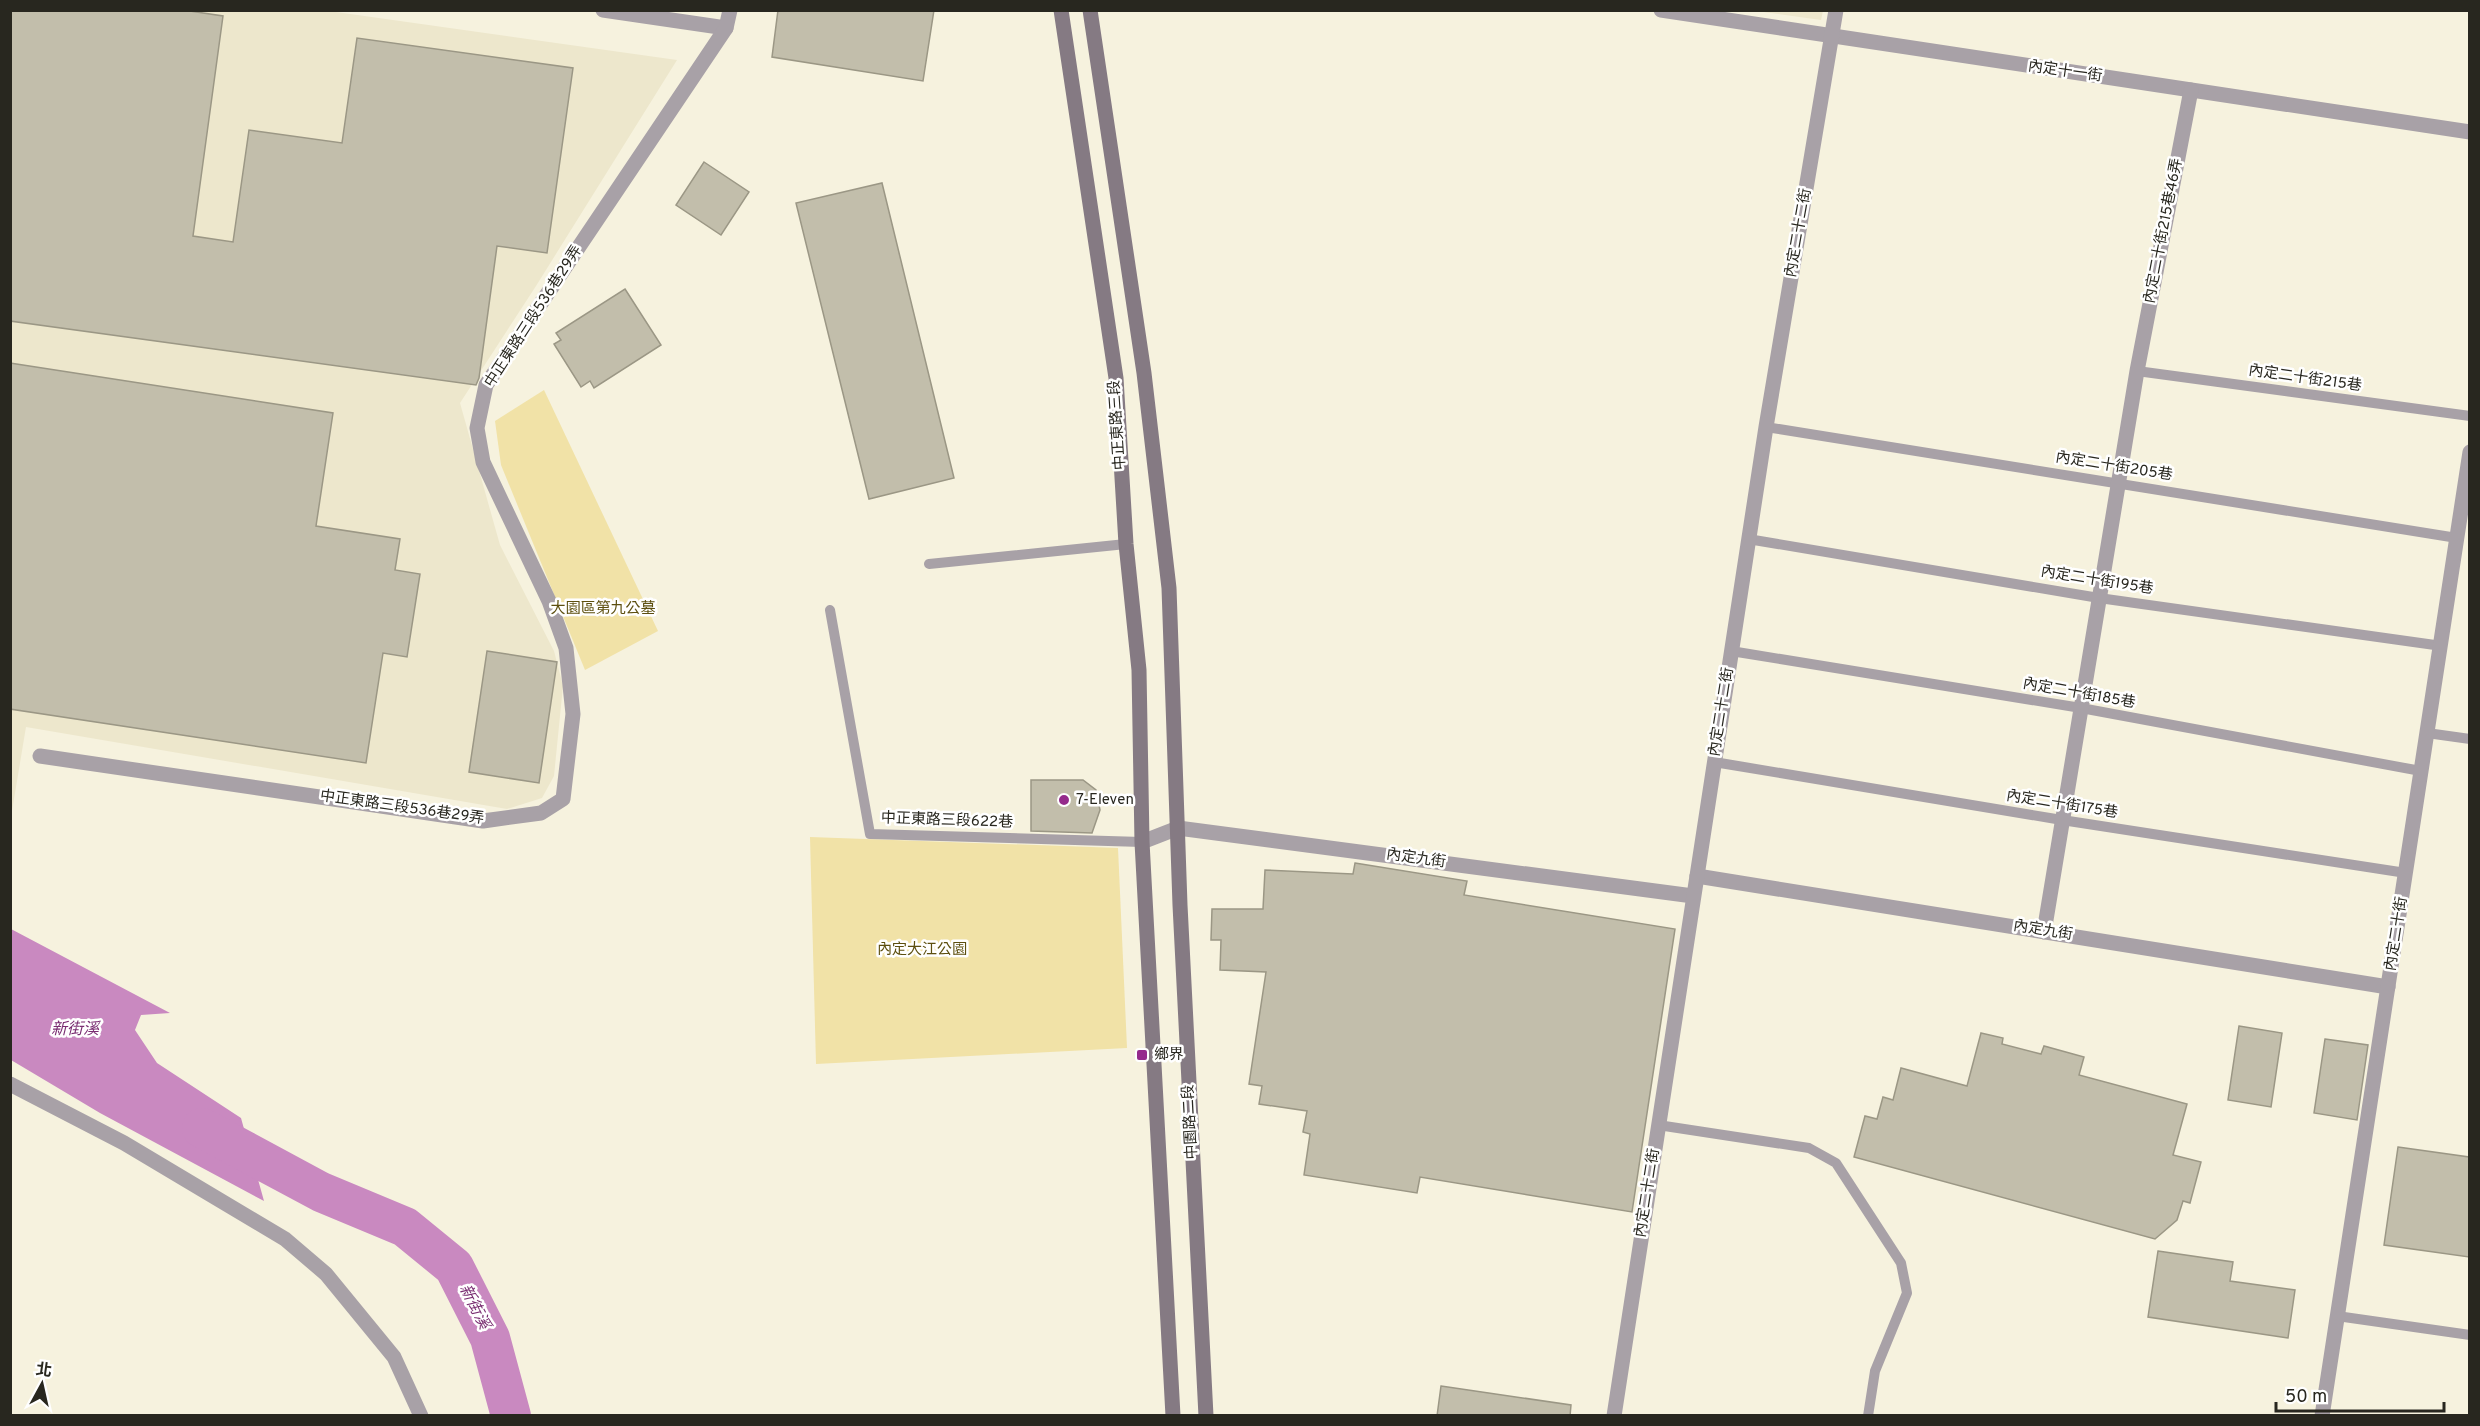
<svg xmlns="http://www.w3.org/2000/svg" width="2480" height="1426" viewBox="0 0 2480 1426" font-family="Overpass,'Noto Sans TC',sans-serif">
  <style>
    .built { fill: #ede7cc }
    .green { fill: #f1e2a7 }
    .water { fill: #c989c0 }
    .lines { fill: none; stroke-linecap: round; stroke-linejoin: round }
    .river { stroke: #c989c0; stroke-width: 40 }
    .building { fill: #c2beab; stroke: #9b9785; stroke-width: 1.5 }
    .service { stroke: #a8a1a7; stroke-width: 10 }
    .minor { stroke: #a8a1a7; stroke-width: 15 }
    .secondary { stroke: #857a83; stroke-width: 15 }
    .poi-dot { fill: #952a8c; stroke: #fff; stroke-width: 2 }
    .labels { text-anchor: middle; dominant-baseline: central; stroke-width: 5; stroke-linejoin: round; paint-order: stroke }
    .street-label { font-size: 15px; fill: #28271f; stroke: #fff }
    .park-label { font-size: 15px; fill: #5d4f0f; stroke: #fff }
    .poi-label { font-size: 15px; fill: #28271f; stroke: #fff; text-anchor: start }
    .water-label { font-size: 16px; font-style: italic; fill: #792d71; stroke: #fff }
  </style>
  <rect width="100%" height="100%" fill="#f6f2de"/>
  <!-- built -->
  <g class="built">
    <polygon points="11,11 329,11 677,60 536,286 460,403 500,545 554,651 563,686 554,776 542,798 507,809 26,727 11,817"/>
    <polygon points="1756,11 1823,10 1823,11 1821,20"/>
  </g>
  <!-- green -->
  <g class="green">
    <polygon points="544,390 658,631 585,670 501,465 495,421"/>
    <polygon points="810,837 1118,848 1127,1048 816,1064"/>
  </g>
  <!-- water -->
  <polygon class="water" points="11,929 170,1013 141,1015 135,1030 157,1063 241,1118 264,1201 100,1113 11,1060"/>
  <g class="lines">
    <!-- river -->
    <polyline class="river" points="202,1128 321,1192 405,1227 454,1267 490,1338 511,1416"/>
  </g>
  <!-- building -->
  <g class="building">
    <polygon points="10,10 183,10 223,16 193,236 233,242 249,130 342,143 357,38 573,68 547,253 497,246 479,378 476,385 10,321"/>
    <polygon points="778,10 934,10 923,81 772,57"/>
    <polygon points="704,162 749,192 721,235 676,205"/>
    <polygon points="882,183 954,478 869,499 796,203"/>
    <polygon points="625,289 661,345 594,388 590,381 581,387 554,344 561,340 556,333"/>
    <polygon points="10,363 333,413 316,526 400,539 395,570 420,574 407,657 383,653 366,763 10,709"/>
    <polygon points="487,651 557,662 539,783 469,772"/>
    <polygon points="1031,780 1083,780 1096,790 1100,810 1092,833 1031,831"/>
    <polygon points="1355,863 1467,881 1464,895 1675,929 1632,1212 1420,1177 1417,1193 1304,1175 1310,1134 1303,1132 1307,1111 1259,1104 1262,1086 1249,1084 1266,972 1220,970 1221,940 1211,940 1212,909 1263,909 1265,870 1353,874"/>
    <polygon points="2239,1026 2282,1033 2271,1107 2228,1100"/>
    <polygon points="1981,1033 2003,1038 2002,1044 2041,1054 2044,1046 2084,1057 2079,1075 2187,1104 2173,1155 2201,1162 2190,1203 2183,1201 2177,1220 2155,1239 1854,1157 1865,1116 1877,1119 1883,1097 1893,1100 1901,1068 1967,1086"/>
    <polygon points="2325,1039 2368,1045 2357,1120 2314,1113"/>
    <polygon points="2398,1147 2469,1157 2469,1257 2384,1245"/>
    <polygon points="2158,1251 2233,1262 2230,1281 2295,1290 2288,1338 2148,1317"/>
    <polygon points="1441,1386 1571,1405 1570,1416 1437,1416"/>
  </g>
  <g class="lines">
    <!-- service -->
    <g class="service">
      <polyline points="2137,371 2470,416"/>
      <polyline points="1766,427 2457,538"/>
      <polyline points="1748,539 2099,598 2442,646"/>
      <polyline points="929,564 1126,544"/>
      <polyline points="830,610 870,834 1142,842"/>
      <polyline points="1731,651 2081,708 2421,771"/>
      <polyline points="2427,733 2470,739"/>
      <polyline points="1714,762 2062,820 2406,873"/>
      <polyline points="1658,1125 1809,1148 1836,1163 1901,1263 1907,1293 1875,1371 1868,1416"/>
      <polyline points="2337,1316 2470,1335"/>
    </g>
    <!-- minor -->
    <g class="minor">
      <polyline points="603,10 726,28"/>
      <polyline points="1661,10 2470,132"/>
      <polyline points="40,756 483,821 541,813 563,799 573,714 566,648 549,601 483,462 477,428 486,385 726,28 730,10"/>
      <polyline points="1142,842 1178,828 1693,896"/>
      <polyline points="1697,876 2388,987"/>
      <polyline points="2044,932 2137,371 2191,90"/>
      <polyline points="10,1084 124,1143 285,1239 326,1274 394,1357 421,1416"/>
      <polyline points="1614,1416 1766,427 1836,10"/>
      <polyline points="2322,1416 2470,452"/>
    </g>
    <!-- secondary -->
    <g class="secondary">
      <polyline points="1061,10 1116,378 1126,544 1139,670 1142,842 1173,1416"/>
      <polyline points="1090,10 1144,373 1169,588 1180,905 1206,1416"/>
    </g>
  </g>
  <!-- markers -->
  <g class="poi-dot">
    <circle cx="1064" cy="800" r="6"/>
    <rect x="1136" y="1049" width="12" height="12" rx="3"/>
  </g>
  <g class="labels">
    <!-- street labels -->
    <g class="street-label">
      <text transform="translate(2065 72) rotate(8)">內定十一街</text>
      <text transform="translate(2164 231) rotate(-79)">內定二十街215巷46弄</text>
      <text transform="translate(1799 233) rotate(-80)">內定二十二街</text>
      <text transform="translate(534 317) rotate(-57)">中正東路三段536巷29弄</text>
      <text transform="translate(2305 379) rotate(8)">內定二十街215巷</text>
      <text transform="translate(1118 425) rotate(-94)">中正東路三段</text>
      <text transform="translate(2114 467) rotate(9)">內定二十街205巷</text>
      <text transform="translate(2097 581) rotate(9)">內定二十街195巷</text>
      <text transform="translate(2079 694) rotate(10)">內定二十街185巷</text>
      <text transform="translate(1722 712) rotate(-81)">內定二十二街</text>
      <text transform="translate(2062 805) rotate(9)">內定二十街175巷</text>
      <text transform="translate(402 808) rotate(8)">中正東路三段536巷29弄</text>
      <text transform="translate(947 821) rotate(2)">中正東路三段622巷</text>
      <text transform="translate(1416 859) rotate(8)">內定九街</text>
      <text transform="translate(2043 931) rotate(9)">內定九街</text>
      <text transform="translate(2397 934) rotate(-81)">內定二十街</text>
      <text transform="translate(1191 1122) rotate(-93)">中園路二段</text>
      <text transform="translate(1648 1193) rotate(-81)">內定二十二街</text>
    </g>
    <!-- park labels -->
    <g class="park-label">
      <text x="603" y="609">大園區第九公墓</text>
      <text x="922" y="950">內定大江公園</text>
    </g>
    <!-- poi labels -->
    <g class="poi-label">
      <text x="1076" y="800">7-Eleven</text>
      <text x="1154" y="1055">鄉界</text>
    </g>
    <!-- water labels -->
    <g class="water-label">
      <text x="75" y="1030">新街溪</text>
      <text transform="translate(474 1307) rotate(63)">新街溪</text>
    </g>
  </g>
  <!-- border -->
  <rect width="2480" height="1426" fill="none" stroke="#28271f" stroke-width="24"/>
  <!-- north arrow -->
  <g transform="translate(42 1384) rotate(8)" stroke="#ffffff" stroke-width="4.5" paint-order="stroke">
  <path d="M0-4.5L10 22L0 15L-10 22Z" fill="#28271f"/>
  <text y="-9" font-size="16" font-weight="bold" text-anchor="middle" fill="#28271f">北</text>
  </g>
  <!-- scale -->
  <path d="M2276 1402v9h168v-9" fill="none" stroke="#28271f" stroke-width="3"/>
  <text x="2285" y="1402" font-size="18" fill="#28271f" stroke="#ffffff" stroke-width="4.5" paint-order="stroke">50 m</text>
</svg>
